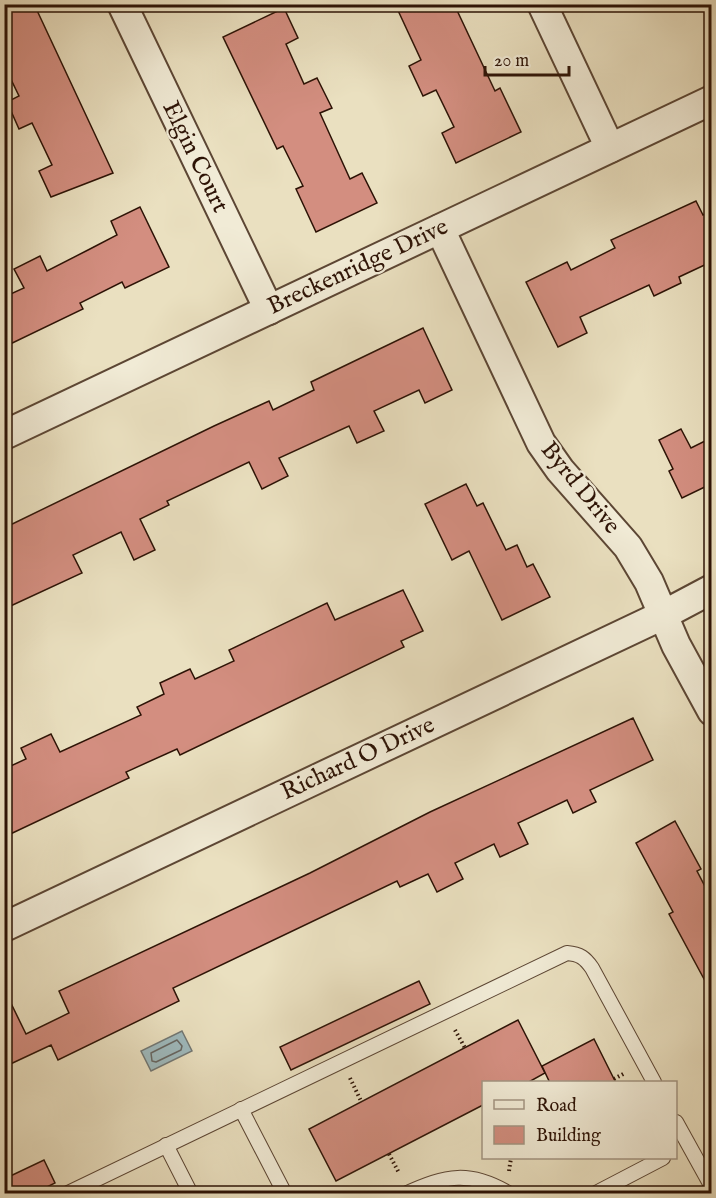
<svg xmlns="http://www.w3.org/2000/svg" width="716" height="1198" viewBox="0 0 716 1198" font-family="'IM FELL English',serif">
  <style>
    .water { fill: #9ebabe; stroke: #717774; stroke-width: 1.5 }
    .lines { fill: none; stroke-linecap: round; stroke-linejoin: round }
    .shore { stroke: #666662; stroke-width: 1.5 }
    .building { fill: #d38e80; stroke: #2d1306; stroke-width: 1.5 }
    .service-casing { stroke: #5c4634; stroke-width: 16 }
    .minor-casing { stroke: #5c4634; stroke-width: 32 }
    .path { stroke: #2d1306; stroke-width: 4; stroke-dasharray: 1.5 3; stroke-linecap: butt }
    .service { stroke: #f1ebd6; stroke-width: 14 }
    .minor { stroke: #f1ebd6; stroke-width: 28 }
    .labels { text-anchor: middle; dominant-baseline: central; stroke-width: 4.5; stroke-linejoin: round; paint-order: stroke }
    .street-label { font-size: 24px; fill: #2d1306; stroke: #f1ebd6 }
  </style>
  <rect width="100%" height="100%" fill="#eae0c0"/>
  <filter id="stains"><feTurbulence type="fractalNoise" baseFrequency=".00333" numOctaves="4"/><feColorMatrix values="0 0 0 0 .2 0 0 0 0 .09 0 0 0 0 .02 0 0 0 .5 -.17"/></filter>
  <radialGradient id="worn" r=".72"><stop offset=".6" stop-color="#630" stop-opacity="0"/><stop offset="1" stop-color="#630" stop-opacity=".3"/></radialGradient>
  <!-- water -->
  <polygon class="water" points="182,1031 192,1051 151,1071 141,1051"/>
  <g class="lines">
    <!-- shore -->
    <polygon class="shore" points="177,1040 182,1046 181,1050 156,1062 152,1061 151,1053"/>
  </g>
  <!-- building -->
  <g class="building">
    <polygon points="4,4 34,4 113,173 51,197 39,171 52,165 32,123 19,129 7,102 19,96 4,65"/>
    <polygon points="395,4 454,4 495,91 500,88 521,132 456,163 442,133 454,127 436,90 423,96 409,66 421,60"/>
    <polygon points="284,8 298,38 286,44 304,84 317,78 332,108 320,113 350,179 362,173 377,203 316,232 296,189 303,186 283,146 277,149 223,37"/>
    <polygon points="696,201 703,215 711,211 711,262 679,277 681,283 654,296 649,285 580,317 587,333 558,347 526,282 567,262 571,270 615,248 611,240"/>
    <polygon points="140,207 169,267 125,288 122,282 80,303 83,309 4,347 4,297 24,288 14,269 40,256 47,271 88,250 117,235 111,221"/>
    <polygon points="423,328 452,390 425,403 419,390 374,411 384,431 357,443 349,426 279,458 288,476 262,489 249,462 167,501 169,505 140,519 155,550 134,560 121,532 73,555 82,573 4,609 4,528 214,426 269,401 273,410 314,390 311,382"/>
    <polygon points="681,429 691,448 711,438 711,484 682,498 669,471 673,469 659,440"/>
    <polygon points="466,484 477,506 483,503 506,550 517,545 527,567 533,564 550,597 502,620 469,551 452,560 425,504"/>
    <polygon points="403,590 423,631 401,641 404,647 180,755 177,749 126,772 129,778 4,837 4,769 26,759 21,748 51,734 60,752 141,715 137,707 164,694 160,683 190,669 195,679 234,661 229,650 327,603 335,620"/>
    <polygon points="633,718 653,760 590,790 596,802 573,813 567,800 518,823 528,844 500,857 494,844 455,863 463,879 437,892 428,874 400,887 397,881 173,988 179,1001 58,1060 51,1045 4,1067 4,989 26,1034 69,1013 59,991 310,873 430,812"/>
    <polygon points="675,821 701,869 697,871 711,898 711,992 669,914 673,912 636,843"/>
    <polygon points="419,981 430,1004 291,1070 280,1047"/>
    <polygon points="518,1020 545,1073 527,1083 483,1083 483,1105 336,1181 309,1129"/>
    <polygon points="594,1039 616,1083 550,1083 542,1066"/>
    <polygon points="44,1160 55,1183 33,1194 4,1194 4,1179"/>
  </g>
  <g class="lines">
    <!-- service casing -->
    <g class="service-casing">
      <g id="service">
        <polyline points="241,1109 285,1194"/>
        <polyline points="676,1122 712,1187"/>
        <polyline points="166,1145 191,1194"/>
        <path d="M 66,1194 L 567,953 C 580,954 585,958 592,968 L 654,1082"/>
        <path d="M 405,1194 C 447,1175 469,1170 510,1194"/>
        <polyline points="594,1194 663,1158"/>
      </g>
    </g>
    <!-- minor casing -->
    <g class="minor-casing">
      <g id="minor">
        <polyline points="122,4 269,310"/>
        <polyline points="542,4 610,148"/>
        <polyline points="440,229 541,443 560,470 628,547 649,582 676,645 712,711"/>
        <polyline points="4,435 712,100"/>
        <polyline points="4,927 663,615 712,589"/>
      </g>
    </g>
    <!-- path -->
    <g class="path">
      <polyline points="455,1030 465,1048"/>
      <polyline points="350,1078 361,1101"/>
      <polyline points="614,1079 625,1073"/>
      <polyline points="389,1154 399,1173"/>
      <polyline points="509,1171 511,1158"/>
    </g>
    <!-- service -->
    <use href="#service" class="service"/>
    <!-- minor -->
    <use href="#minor" class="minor"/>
  </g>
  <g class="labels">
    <!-- street labels -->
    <g class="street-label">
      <text transform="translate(195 157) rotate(64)">Elgin Court</text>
      <text transform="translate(358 267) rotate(-25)">Breckenridge Drive</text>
      <text transform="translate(580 488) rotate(51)">Byrd Drive</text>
      <text transform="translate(358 759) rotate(-25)">Richard O Drive</text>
    </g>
  </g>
  <!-- margin -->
  <rect width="716" height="1198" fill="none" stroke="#eae0c0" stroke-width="24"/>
  <rect x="6" y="6" width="704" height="1186" fill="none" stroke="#2d1306" stroke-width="3"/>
  <rect x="12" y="12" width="692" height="1174" fill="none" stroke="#2d1306" stroke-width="1.5"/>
  <!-- legend -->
  <rect x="482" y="1081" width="195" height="78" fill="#f1ebd6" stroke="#a39583" stroke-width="1.5"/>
  <rect x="494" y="1100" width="30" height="9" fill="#f1ebd6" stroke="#a39583" stroke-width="1.5"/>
  <text x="536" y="1111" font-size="18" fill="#2d1306">Road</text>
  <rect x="494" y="1126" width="30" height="18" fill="#d38e80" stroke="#a39583" stroke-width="1.5"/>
  <text x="536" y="1141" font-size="18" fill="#2d1306">Building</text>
  <!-- scale -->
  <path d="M485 66v9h84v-9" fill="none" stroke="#2d1306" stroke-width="3"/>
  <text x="494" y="66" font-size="18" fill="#2d1306" stroke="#f1ebd6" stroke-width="4.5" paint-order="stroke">20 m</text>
  <rect width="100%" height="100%" filter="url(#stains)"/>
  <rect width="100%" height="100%" fill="url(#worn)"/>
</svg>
